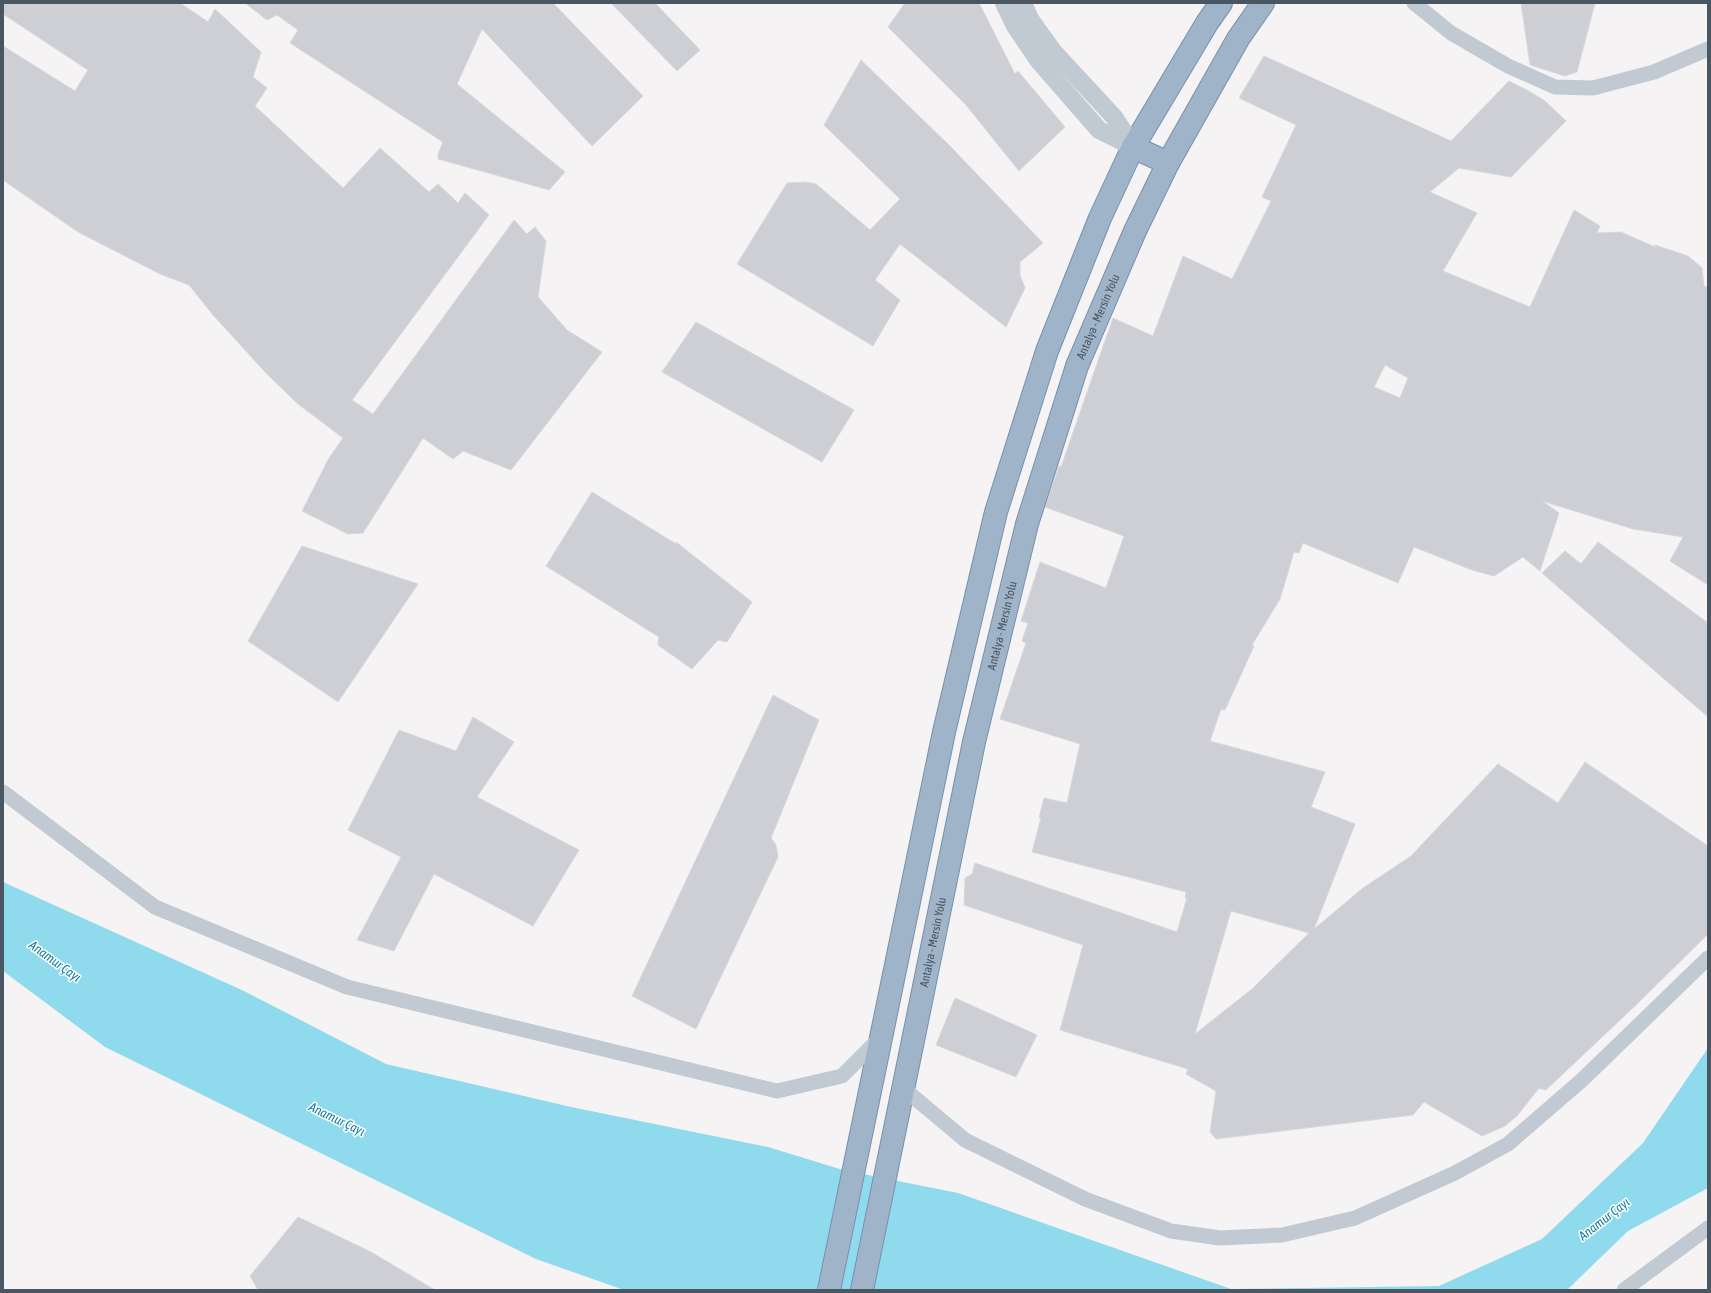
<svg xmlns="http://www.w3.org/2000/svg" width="1711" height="1293" viewBox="0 0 1711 1293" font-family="'Asap Condensed',sans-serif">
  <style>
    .water { fill: #90daee }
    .building { fill: #cdcfd5; stroke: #d7d9de; fill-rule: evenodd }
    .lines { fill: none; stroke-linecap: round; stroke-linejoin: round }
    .trunk-casing { stroke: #7690ad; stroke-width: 24 }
    .minor { stroke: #c1cad2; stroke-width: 15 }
    .tertiary { stroke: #c1cad2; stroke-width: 18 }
    .trunk { stroke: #9fb4c9; stroke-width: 22 }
    .labels { text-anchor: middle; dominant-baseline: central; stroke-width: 3; stroke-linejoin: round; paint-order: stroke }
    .street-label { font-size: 12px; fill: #4a5661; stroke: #fff }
    .water-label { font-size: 13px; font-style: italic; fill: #0c7c9b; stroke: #fff }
  </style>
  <rect width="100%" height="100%" fill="#f5f3f3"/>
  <!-- water -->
  <polygon class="water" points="3,882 244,991 386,1064 571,1107 768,1147 843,1170 958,1193 1231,1289 1439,1286 1542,1239 1643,1143 1708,1048 1708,1188 1628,1231 1567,1290 624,1290 536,1259 105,1047 3,971"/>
  <!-- building -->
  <g class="building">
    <polygon points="3,3 180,3 208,22 215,9 261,52 253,77 267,88 255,106 343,188 380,148 429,192 438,184 458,203 465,193 489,215 352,400 373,414 514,220 527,234 535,227 546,241 538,297 567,330 602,352 511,470 463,451 453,459 423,438 363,533 348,534 302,511 329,458 343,438 298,404 266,373 213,315 189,285 160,274 78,232 3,180 3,46 75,91 88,70 3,14"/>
    <polygon points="245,3 553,3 643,96 592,146 482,29 457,84 565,172 549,190 438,159 438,154 443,142 290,43 298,30 277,15 267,20"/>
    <polygon points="611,3 655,3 700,50 677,71"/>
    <polygon points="905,3 979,3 1015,74 1018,71 1065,127 1019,171 966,105 888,27"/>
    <polygon points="1521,3 1595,3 1577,72 1565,76 1530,65"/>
    <path d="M 1264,56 L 1451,141 L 1509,81 L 1527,90 L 1545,101 L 1566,121 L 1511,177 L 1459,168 L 1430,192 L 1477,213 L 1443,271 L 1530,307 L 1574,210 L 1600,226 L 1597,233 L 1621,232 L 1655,247 L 1655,245 L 1688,256 L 1702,268 L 1704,286 L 1708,287 L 1708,585 L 1670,561 L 1683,537 L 1633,529 L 1542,501 L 1559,513 L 1540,571 L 1523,557 L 1494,576 L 1472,570 L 1414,547 L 1398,583 L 1303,543 L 1299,553 L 1294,552 L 1280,599 L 1252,645 L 1254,646 L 1225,710 L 1221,709 L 1210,741 L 1325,772 L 1311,807 L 1355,824 L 1314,929 L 1363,888 L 1411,856 L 1498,764 L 1558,803 L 1585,762 L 1708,846 L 1708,934 L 1637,1004 L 1546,1090 L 1539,1088 L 1517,1116 L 1505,1126 L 1482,1136 L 1424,1102 L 1413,1115 L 1216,1139 L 1210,1132 L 1216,1091 L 1186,1074 L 1188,1069 L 1060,1030 L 1083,945 L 964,905 L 965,878 L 972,874 L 975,863 L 1177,932 L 1187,898 L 1185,898 L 1186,892 L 1032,852 L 1041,818 L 1039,818 L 1044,798 L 1067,803 L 1080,744 L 1000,719 L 1026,643 L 1022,641 L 1028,623 L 1021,621 L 1040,562 L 1106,588 L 1124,536 L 1045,507 L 1059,466 L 1061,467 L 1113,318 L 1153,336 L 1183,256 L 1232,279 L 1271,201 L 1262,197 L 1296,125 L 1239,98 ZM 1385,365 L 1408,378 L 1400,398 L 1374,387 ZM 1231,911 L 1309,933 L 1252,989 L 1195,1034 Z"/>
    <polygon points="861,60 950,146 1043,243 1020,262 1020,275 1025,288 1006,327 900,244 875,280 900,300 873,346 737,264 787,183 805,182 816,184 870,230 900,199 824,125"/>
    <polygon points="696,322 854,410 822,462 662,372"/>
    <polygon points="592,492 676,544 676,542 752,602 727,642 718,640 692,669 658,645 659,637 546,566"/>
    <polygon points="1598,542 1708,623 1708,717 1542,573 1565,551 1581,564"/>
    <polygon points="302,546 418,584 338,702 248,641"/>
    <polygon points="773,695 819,720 771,838 776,845 778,857 696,1029 632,996"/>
    <polygon points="473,717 514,742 477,797 579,850 533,926 434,874 394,951 357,940 401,857 348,830 399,730 456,751"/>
    <polygon points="955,998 1037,1035 1016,1077 936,1045"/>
    <polygon points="298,1217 371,1252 435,1290 258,1290 250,1276"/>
  </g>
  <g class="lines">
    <!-- trunk casing -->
    <g class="trunk-casing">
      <g id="trunk">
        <polyline points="1133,147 1168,163"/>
        <polyline points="829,1290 944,732 996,512 1047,351 1100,218 1133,147 1207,23 1221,3"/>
        <path id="s1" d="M 862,1290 L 974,742 L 1027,524 L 1077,366 L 1135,231 L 1168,163 L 1238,39 L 1263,3"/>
      </g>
    </g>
    <!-- minor -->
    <g class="minor">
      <polyline points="1414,3 1451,33 1508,66 1555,87 1593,88 1654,72 1708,49"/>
      <polyline points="3,792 155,907 347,987 777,1091 842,1076 881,1037"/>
      <polyline points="903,1088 965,1140 1085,1199 1171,1231 1220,1238 1282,1235 1355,1218 1455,1173 1508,1144 1582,1080 1708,958"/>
      <polyline points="1624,1290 1708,1228"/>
    </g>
    <!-- tertiary -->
    <g class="tertiary">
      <polyline points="1004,3 1015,26 1038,60 1099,130 1133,147"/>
      <polyline points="1023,3 1030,19 1053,51 1114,117 1133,146"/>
    </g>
    <!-- trunk -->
    <use href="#trunk" class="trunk"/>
  </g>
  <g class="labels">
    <!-- street labels -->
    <g class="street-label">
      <text stroke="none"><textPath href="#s1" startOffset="1003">Antalya - Mersin Yolu</textPath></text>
      <text stroke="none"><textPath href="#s1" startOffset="679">Antalya - Mersin Yolu</textPath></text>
      <text stroke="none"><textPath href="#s1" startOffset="355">Antalya - Mersin Yolu</textPath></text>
    </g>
    <!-- water labels -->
    <g class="water-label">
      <text transform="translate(55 961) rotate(36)">Anamur Çayı</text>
      <text transform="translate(337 1119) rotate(26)">Anamur Çayı</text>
      <text transform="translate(1604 1219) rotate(-38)">Anamur Çayı</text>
    </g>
  </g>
  <!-- border -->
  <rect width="1711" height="1293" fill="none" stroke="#4a5661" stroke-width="8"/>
</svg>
